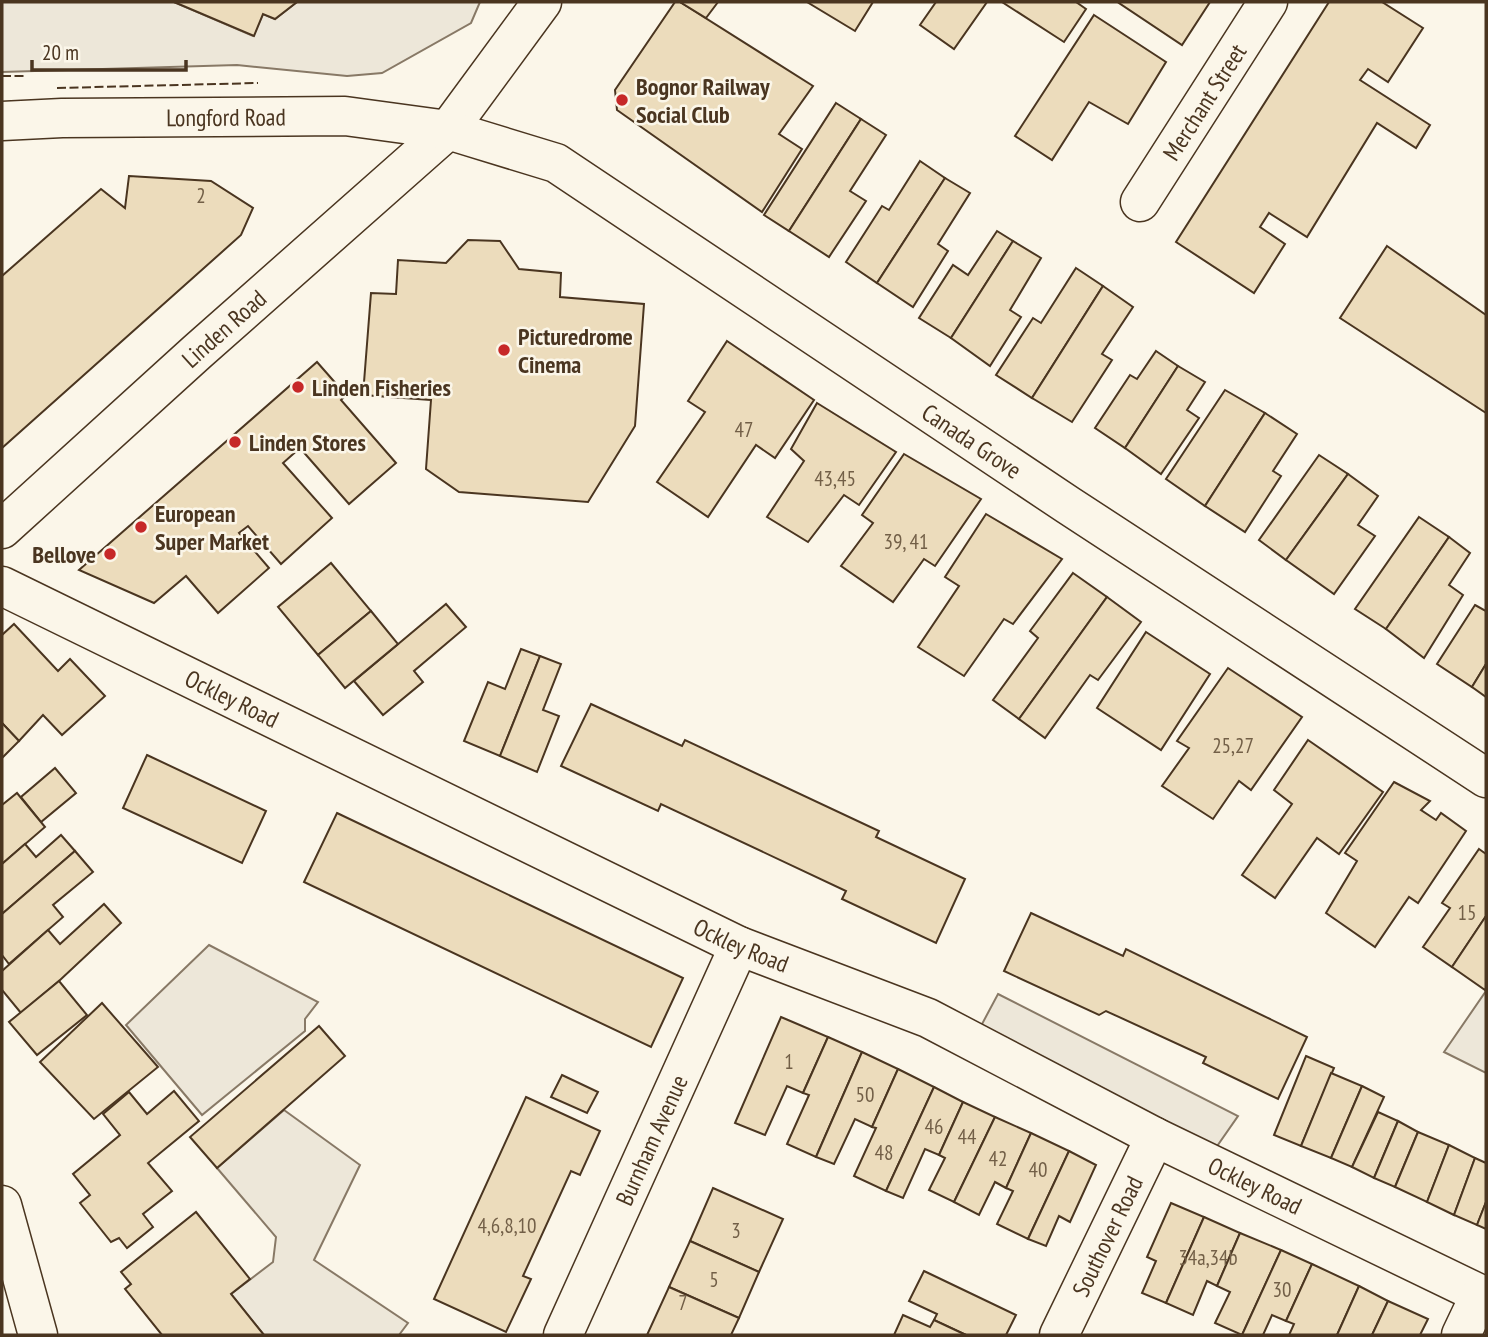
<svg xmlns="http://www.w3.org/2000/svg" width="1488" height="1337" viewBox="0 0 1488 1337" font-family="'PT Sans Narrow',sans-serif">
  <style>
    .parking { fill: #ede7d9; stroke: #887966; stroke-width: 2 }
    .building { fill: #ecdcbc; stroke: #4a3520; stroke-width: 2 }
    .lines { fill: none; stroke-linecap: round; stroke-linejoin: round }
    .minor-casing { stroke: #4a3520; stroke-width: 41 }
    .tertiary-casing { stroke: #4a3520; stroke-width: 41 }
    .secondary-casing { stroke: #4a3520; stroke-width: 41 }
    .minor { stroke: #fbf6e9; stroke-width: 38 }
    .tertiary { stroke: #fbf6e9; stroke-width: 38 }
    .secondary { stroke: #fbf6e9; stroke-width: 38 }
    .fence { stroke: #4a3520; stroke-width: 2; stroke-dasharray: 9 3.5; stroke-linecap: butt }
    .poi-dot { fill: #c62828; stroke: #fbf6e9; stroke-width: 2.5 }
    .labels { text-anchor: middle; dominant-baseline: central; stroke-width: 5; stroke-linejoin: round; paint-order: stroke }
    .number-label { font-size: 21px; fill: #725f47 }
    .poi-label { font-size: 24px; font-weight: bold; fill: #4a3520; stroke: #fbf6e9; text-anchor: start }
    .street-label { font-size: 24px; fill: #4a3520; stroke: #fbf6e9 }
  </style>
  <rect width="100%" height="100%" fill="#fbf6e9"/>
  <!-- parking -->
  <g class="parking">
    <polygon points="2,2 174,2 253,36 263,14 275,19 297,2 480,2 471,23 382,73 347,76 237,65 2,72"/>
    <polygon points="209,945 318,1002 305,1019 305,1031 202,1115 126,1025"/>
    <polygon points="1486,991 1486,1073 1444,1052"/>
    <polygon points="998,994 1238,1116 1206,1162 973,1041"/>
    <polygon points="284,1110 360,1165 314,1260 408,1323 399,1335 264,1335 231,1294 273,1262 276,1237 217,1168"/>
  </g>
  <!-- building -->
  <g class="building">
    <polygon points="174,2 297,2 275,19 263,14 254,36"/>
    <polygon points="675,2 680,2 813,86 779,134 802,149 762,212 617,110 615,90"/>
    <polygon points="680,2 718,2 706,18"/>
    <polygon points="807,2 873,2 855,31"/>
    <polygon points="936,2 987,2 954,49 920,25"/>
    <polygon points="1002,2 1076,2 1086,9 1064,42"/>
    <polygon points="1120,2 1210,2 1182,45 1119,3"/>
    <polygon points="1329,2 1382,2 1423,28 1388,82 1368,69 1360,80 1430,125 1416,148 1377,123 1307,237 1269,213 1260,227 1285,244 1254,293 1176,242"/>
    <polygon points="1094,15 1166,62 1128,124 1089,102 1052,160 1015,136"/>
    <polygon points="836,103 861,119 789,231 764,215"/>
    <polygon points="861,119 886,135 850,191 866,201 829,257 789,231"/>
    <polygon points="920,161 945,178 877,283 846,262 882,206 889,210"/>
    <polygon points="129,176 211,181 253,208 241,235 2,448 2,276 101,189 125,208"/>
    <polygon points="945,178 970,193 938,244 948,251 913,307 877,283"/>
    <polygon points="997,231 1013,241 951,338 919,318 953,265 968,275"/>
    <polygon points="468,240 500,241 519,269 561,273 560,297 644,304 635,426 588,502 459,492 426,469 431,400 363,395 371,293 396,294 398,260 446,263"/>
    <polygon points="1013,241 1041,258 1010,310 1021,317 990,366 951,338"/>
    <polygon points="1387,246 1486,315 1486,413 1340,318"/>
    <polygon points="1076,268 1103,286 1032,398 996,375 1033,318 1041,323"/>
    <polygon points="1103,286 1133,307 1102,354 1112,360 1072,422 1032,398"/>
    <polygon points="727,341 814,400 775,458 756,445 708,517 657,482 705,412 688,401"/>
    <polygon points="1156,351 1178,366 1125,448 1095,428 1130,375 1137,379"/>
    <polygon points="317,362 346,395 341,400 396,463 349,504 300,448 283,463 332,518 281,564 248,526 239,533 269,568 218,613 186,576 154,603 79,570"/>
    <polygon points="1178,366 1205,382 1187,410 1199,418 1161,474 1125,448"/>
    <polygon points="1225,390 1265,413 1205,506 1166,479"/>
    <polygon points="817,403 896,452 859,505 844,495 808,542 767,517 804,461 791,449"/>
    <polygon points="1265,413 1297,434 1273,471 1281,476 1245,532 1205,506"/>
    <polygon points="904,454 981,499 935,566 924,559 893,602 841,566 873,523 862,515"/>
    <polygon points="1319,455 1348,474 1286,560 1259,540"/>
    <polygon points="1348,474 1378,496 1358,525 1375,536 1334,594 1286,560"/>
    <polygon points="986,514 1062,559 1013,624 1004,619 964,676 918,647 959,586 945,577"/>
    <polygon points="1419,517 1449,537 1386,629 1355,609"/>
    <polygon points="1449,537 1470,553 1449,585 1463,595 1424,658 1386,629"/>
    <polygon points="331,563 371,611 318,655 278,607"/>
    <polygon points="1073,573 1107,597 1019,719 993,700 1038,638 1030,631"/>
    <polygon points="1107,597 1141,622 1098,680 1090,675 1045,738 1019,719"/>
    <polygon points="446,604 466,627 414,671 423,682 383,715 354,681"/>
    <polygon points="1475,605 1486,611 1486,664 1472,687 1437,664"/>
    <polygon points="371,611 398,644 345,688 318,655"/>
    <polygon points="14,624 58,671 70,659 105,696 62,735 43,715 19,741 2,723 2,635"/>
    <polygon points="1146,632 1210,674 1161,750 1097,708"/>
    <polygon points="521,649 540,656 500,756 464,741 488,682 505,689"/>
    <polygon points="540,656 561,664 543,710 559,716 537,772 500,756"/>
    <polygon points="1486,664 1486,697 1472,687"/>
    <polygon points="1228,668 1302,717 1251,790 1239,781 1213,819 1162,786 1189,748 1177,741"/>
    <polygon points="591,704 682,746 685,740 879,831 876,837 965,879 936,943 842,899 846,891 661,804 658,811 561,766"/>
    <polygon points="2,723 19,741 2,758"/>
    <polygon points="1308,740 1383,792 1339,854 1317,838 1275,898 1242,875 1292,804 1274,790"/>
    <polygon points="147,755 266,811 242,863 123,808"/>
    <polygon points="55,768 76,793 41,822 21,797"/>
    <polygon points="1394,782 1430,801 1421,810 1436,820 1441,813 1466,831 1418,903 1409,897 1375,947 1326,913 1357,861 1345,853"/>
    <polygon points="17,793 45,827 2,864 2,805"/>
    <polygon points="337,813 683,978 651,1047 304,882"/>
    <polygon points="61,835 75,851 2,914 2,864 25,844 36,857"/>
    <polygon points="1479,849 1486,854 1486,916 1452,967 1423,947 1450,908 1442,903"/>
    <polygon points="75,851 93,872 53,905 63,917 9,964 2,955 2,914"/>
    <polygon points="104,904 121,923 59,981 21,1013 2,990 2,971 48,930 60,944"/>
    <polygon points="1031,913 1123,956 1126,949 1307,1037 1278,1099 1203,1063 1206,1057 1106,1011 1099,1015 1004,971"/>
    <polygon points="1486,916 1486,988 1485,990 1452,967"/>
    <polygon points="59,981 87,1015 37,1055 9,1022"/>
    <polygon points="102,1003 158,1067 94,1119 40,1062"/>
    <polygon points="781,1017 828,1037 803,1093 787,1086 765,1135 735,1123"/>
    <polygon points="319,1026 345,1056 217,1168 190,1137"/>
    <polygon points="828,1037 862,1052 816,1157 787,1144 809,1095 803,1093"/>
    <polygon points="862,1052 898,1069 872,1127 855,1119 834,1164 816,1157"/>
    <polygon points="1306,1056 1334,1068 1301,1146 1274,1135"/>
    <polygon points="898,1069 934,1087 886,1191 854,1176 876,1128 872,1127"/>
    <polygon points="1331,1073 1362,1086 1331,1158 1301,1146"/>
    <polygon points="562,1075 598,1092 587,1113 551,1097"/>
    <polygon points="1362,1086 1384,1097 1352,1167 1331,1158"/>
    <polygon points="934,1087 963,1102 939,1155 925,1149 903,1198 886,1191"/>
    <polygon points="174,1091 199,1121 148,1163 172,1191 143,1214 153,1227 127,1248 119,1238 111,1242 80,1203 90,1195 73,1174 120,1135 103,1114 129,1092 147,1114"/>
    <polygon points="526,1097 600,1131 580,1175 571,1171 523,1276 531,1279 506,1332 434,1299"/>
    <polygon points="963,1102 995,1117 954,1202 929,1190 945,1158 939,1155"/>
    <polygon points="1378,1112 1398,1121 1374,1178 1352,1167"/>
    <polygon points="995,1117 1031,1133 1006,1188 995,1182 979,1215 954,1202"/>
    <polygon points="1398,1121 1418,1132 1395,1187 1374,1178"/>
    <polygon points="1418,1132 1449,1145 1427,1202 1395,1187"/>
    <polygon points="1031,1133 1069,1151 1028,1239 997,1224 1013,1191 1006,1188"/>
    <polygon points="1449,1145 1475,1158 1454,1215 1427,1202"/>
    <polygon points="1069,1151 1096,1165 1070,1222 1059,1216 1046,1246 1028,1239"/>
    <polygon points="1475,1158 1486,1163 1486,1202 1477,1225 1454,1215"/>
    <polygon points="713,1188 783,1219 759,1272 690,1241"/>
    <polygon points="1486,1202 1486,1229 1477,1225"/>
    <polygon points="1171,1203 1204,1217 1166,1303 1142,1293 1156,1261 1147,1257"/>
    <polygon points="196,1212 250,1279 231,1294 264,1335 162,1335 125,1289 131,1284 121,1272"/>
    <polygon points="1204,1217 1240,1233 1217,1286 1207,1281 1193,1315 1166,1303"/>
    <polygon points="1240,1233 1281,1250 1242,1335 1215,1323 1230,1292 1217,1286"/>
    <polygon points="690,1241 759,1272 739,1318 669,1287"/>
    <polygon points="1281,1250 1312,1264 1286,1321 1272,1315 1263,1335 1242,1335"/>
    <polygon points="1312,1264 1359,1286 1337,1335 1289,1335 1294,1324 1286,1321"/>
    <polygon points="924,1271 1016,1315 1006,1335 966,1335 934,1320 937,1314 909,1301"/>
    <polygon points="1359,1286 1388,1301 1372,1335 1337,1335"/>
    <polygon points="669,1287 739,1318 731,1335 647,1335"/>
    <polygon points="1388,1301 1428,1319 1420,1335 1372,1335"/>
    <polygon points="903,1315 930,1327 934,1320 966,1335 894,1335"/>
  </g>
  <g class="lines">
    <!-- minor casing -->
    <g class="minor-casing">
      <g id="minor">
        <path id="s1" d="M 1140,202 L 1268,2"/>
        <path id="s2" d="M 2,586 L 739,946 L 928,1018 L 1155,1137 L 1486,1297"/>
        <polyline points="2,1205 38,1335"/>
        <path id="s3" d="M 563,1335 L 739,946"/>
        <path id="s4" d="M 1059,1335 L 1155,1137"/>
        <polyline points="1461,1335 1480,1295"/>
      </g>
    </g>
    <!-- tertiary casing -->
    <g class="tertiary-casing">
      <g id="tertiary">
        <path id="s5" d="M 2,529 L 197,352 L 448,130 L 542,2"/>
      </g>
    </g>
    <!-- secondary casing -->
    <g class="secondary-casing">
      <g id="secondary">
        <path id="s6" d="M 2,121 L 62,118 L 345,116 L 448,130 L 556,163 L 1068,505 L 1486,778"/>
      </g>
    </g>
    <!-- minor -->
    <use href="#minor" class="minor"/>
    <!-- tertiary -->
    <use href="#tertiary" class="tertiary"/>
    <!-- secondary -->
    <use href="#secondary" class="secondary"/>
    <!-- fence -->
    <g class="fence">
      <polyline points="2,76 24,76"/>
      <polyline points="57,88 258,83"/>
    </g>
  </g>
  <!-- markers -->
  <g class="poi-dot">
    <circle cx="622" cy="100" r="7"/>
    <circle cx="504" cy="350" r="7"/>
    <circle cx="298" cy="387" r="7"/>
    <circle cx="235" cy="442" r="7"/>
    <circle cx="141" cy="527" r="7"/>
    <circle cx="110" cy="554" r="7"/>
  </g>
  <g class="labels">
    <!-- number labels -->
    <g class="number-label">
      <text x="201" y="195">2</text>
      <text x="744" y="429">47</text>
      <text x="835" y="478">43,45</text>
      <text x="906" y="541">39, 41</text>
      <text x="1233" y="745">25,27</text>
      <text x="1467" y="912">15</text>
      <text x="789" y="1061">1</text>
      <text x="865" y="1094">50</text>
      <text x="934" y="1126">46</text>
      <text x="967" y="1136">44</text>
      <text x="884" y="1152">48</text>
      <text x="998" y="1158">42</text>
      <text x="1038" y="1169">40</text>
      <text x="507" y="1225">4,6,8,10</text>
      <text x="736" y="1230">3</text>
      <text x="1208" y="1257">34a,34b</text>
      <text x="714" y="1279">5</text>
      <text x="1282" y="1289">30</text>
      <text x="683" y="1302">7</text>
    </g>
    <!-- poi labels -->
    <g class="poi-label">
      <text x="636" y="86">Bognor Railway<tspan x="636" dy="28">Social Club</tspan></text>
      <text x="518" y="336">Picturedrome<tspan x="518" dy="28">Cinema</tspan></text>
      <text x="312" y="387">Linden Fisheries</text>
      <text x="249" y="442">Linden Stores</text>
      <text x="155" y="513">European<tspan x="155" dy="28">Super Market</tspan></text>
      <text x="96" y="554" text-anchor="end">Bellove</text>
    </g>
    <!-- street labels -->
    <g class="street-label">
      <text stroke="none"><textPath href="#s1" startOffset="119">Merchant Street</textPath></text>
      <text stroke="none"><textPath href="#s6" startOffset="224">Longford Road</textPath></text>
      <text stroke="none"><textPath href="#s5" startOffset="299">Linden Road</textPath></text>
      <text stroke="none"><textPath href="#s6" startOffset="1060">Canada Grove</textPath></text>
      <text stroke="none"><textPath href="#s2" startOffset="256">Ockley Road</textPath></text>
      <text stroke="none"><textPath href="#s2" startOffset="822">Ockley Road</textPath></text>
      <text stroke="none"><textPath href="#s3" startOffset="214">Burnham Avenue</textPath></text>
      <text stroke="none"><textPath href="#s2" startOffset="1390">Ockley Road</textPath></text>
      <text stroke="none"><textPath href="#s4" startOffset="110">Southover Road</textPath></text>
    </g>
  </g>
  <!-- border -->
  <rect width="1488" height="1337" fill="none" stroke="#4a3520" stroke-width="7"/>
  <!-- scale -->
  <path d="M32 60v10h154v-10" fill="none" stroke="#4a3520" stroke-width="3.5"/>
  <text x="42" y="60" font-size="21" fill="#4a3520" stroke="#fbf6e9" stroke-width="5" paint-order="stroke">20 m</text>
</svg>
